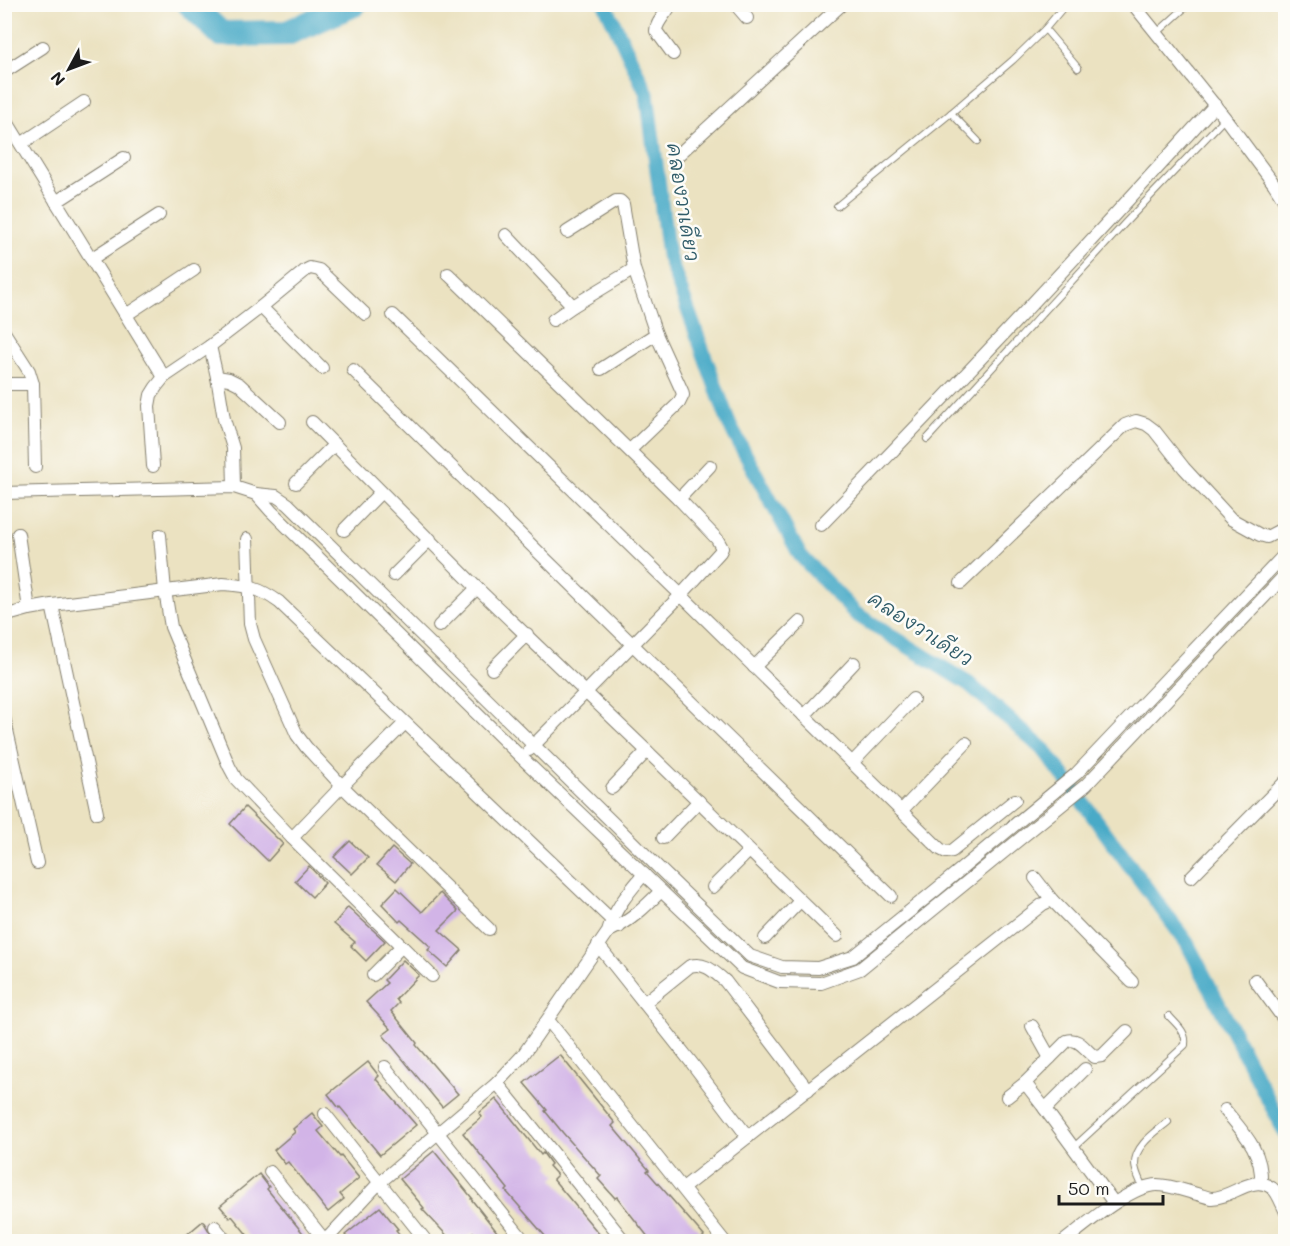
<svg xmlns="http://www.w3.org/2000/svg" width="1290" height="1246" viewBox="0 0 1290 1246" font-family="Mali,'Playpen Sans Thai',sans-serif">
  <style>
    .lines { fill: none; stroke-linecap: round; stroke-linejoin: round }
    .canal { stroke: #48aac7; stroke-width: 15 }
    .river { stroke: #48aac7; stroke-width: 26 }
    .building { fill: #d2b4e7 }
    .service-casing { stroke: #847f6e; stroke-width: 8 }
    .minor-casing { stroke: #847f6e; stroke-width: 14 }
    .service { stroke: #fff; stroke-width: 6 }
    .minor { stroke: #fff; stroke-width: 12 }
    .labels { text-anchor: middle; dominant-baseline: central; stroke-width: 5; stroke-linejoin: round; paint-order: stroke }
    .water-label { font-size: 20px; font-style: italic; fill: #305c69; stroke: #fdfcf7 }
  </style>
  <rect width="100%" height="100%" fill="#fdfcf7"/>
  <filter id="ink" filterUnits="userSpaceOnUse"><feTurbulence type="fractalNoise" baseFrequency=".0167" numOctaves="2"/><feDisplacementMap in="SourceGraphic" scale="12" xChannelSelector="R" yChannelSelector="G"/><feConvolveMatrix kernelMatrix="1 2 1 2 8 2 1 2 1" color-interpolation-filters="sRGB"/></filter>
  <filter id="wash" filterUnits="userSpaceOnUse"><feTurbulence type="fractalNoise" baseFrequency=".008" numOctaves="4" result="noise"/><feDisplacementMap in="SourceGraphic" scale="24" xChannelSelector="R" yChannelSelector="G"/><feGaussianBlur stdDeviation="1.35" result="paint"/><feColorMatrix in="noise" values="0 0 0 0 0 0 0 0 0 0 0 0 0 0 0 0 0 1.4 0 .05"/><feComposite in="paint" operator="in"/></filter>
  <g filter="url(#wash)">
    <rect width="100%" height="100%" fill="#ebe2c1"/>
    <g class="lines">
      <!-- canal -->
      <polyline class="canal" points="605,4 647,94 668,255 730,426 800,555 856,614 969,684 1045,751 1187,943 1286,1134"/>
      <!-- river -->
      <polyline class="river" points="190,4 221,34 287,33 354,4"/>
    </g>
    <g id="blocks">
      <!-- building -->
      <g class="building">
        <polygon points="245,807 283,844 268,861 230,824"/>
        <polygon points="350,841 368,858 352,874 334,857"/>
        <polygon points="392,848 410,864 396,881 377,865"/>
        <polygon points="309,866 325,883 312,897 295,881"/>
        <polygon points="397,888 422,912 440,893 458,911 439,930 462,950 447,967 428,950 431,947 401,920 399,922 382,904"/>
        <polygon points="348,907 385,941 366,961 351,946 355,942 334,924"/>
        <polygon points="403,960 419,975 396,999 399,1003 391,1011 417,1043 416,1045 458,1094 442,1107 383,1035 391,1029 366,1002 387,983 384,980"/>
        <polygon points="560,1055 615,1123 612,1126 649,1170 647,1171 704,1236 698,1242 652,1242 617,1197 615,1198 598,1179 601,1176 563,1133 545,1111 547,1110 524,1083"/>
        <polygon points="368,1062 379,1076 376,1079 416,1125 380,1155 340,1107 339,1108 328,1094"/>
        <polygon points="496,1099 541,1155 543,1153 551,1164 549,1166 557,1175 553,1179 606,1242 538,1242 545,1236 506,1191 508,1189 463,1133 482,1117 479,1113"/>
        <polygon points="312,1113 323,1127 318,1131 340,1157 341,1156 359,1178 340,1194 344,1199 328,1212 288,1162 285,1164 274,1150 295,1132 293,1129"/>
        <polygon points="434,1151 472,1198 471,1199 505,1242 481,1242 473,1232 462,1242 453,1242 422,1209 424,1208 400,1179"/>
        <polygon points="259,1174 269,1187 267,1189 306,1237 300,1242 253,1242 232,1216 230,1218 220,1206"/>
        <polygon points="380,1207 398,1229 396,1230 406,1242 351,1242 345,1235"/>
        <polygon points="203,1221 212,1236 206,1242 178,1242"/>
      </g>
    </g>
  </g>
  <g filter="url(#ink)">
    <use href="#blocks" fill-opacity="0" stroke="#847f6e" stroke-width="1.5"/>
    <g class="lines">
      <!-- service casing -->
      <g class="service-casing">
        <g id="service">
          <polyline points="1045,29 1078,68"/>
          <polyline points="1157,33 1189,4"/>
          <polyline points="951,113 978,141"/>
          <polyline points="837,206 951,113 1013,60 1045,29 1066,4"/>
          <polyline points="927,439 1125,223 1225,118"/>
          <path d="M 1074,1147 L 1185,1045 C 1187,1032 1177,1025 1169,1016"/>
          <path d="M 1143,1188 C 1140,1180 1135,1172 1135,1164 C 1134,1146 1156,1132 1168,1122"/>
        </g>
      </g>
      <!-- minor casing -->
      <g class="minor-casing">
        <g id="minor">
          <path d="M 671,4 C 667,13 656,22 656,31 L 673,54"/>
          <polyline points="735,4 747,18"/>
          <polyline points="1133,4 1225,118 1274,184 1286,203"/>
          <polyline points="4,72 43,47"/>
          <polyline points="4,117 164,377"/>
          <polyline points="21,144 84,102"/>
          <polyline points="677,156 842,4"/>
          <polyline points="56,202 124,158"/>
          <polyline points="567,232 616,201 620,201 623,204 634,269 656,334 682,391 683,395 679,403 630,450"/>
          <polyline points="506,235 573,306"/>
          <polyline points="91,259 159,215"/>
          <polyline points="448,274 679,499 717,539 722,548 720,552 681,595 529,750"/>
          <polyline points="261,307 322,368"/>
          <polyline points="126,315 194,270"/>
          <polyline points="393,315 681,595 940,849 946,852 952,851 1015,800"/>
          <polyline points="553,320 573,306 634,269"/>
          <polyline points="4,332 29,371 33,384 35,467"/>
          <polyline points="210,346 217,377 224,419 233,448 234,487"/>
          <polyline points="601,369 656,334"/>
          <polyline points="353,370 632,644 891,896"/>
          <polyline points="217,377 229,379 239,384 280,422"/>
          <polyline points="4,384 33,384"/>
          <polyline points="312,422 477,588 647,751 837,936"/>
          <polyline points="153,466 149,406 151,395 156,387 164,377 210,346 261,307 306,270 310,268 319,270 365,314"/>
          <polyline points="296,483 334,445"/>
          <polyline points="4,493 234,487 256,494 276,496 288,504 664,873 750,956 782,967 818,968 853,957 937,889 1076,774 1286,553"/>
          <polyline points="256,494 271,511 521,757 742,968 779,982 821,983 860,969 1086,785 1286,574"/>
          <polyline points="679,499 710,466"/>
          <path d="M 821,525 C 955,388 1086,247 1215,105"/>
          <polyline points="344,530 381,492"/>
          <polyline points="18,534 29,609"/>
          <polyline points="160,535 165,591 171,627 229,766 236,779 292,838 432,976"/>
          <polyline points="247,539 250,624 254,639 297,735 306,747 342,786 489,929"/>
          <polyline points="394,575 430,539"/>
          <polyline points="961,583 1125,425 1136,421 1146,424 1154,430 1184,468 1231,519 1260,535 1267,537 1286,527"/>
          <polyline points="52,605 97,813"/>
          <path d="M 4,616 L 29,609 L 52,605 L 223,584 C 248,586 258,587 279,602 L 619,927"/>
          <polyline points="439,626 477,588"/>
          <polyline points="754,667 800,622"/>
          <polyline points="492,669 527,634"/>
          <polyline points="804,716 854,663"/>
          <polyline points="4,717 37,863"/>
          <polyline points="852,763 913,699"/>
          <polyline points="612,788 647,751"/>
          <polyline points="901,811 966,743"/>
          <polyline points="292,838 342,786 405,723"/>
          <polyline points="663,838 699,801"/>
          <polyline points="1191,877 1286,781"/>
          <polyline points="1035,878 1052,900 1132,982"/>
          <polyline points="713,887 749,851"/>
          <path d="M 611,930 C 631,921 646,906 661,891"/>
          <polyline points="765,938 800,901"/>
          <polyline points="598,945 691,1062 748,1137"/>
          <polyline points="373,975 402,946"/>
          <polyline points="1255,980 1283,1018 1286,1020"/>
          <path d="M 644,1003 L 690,966 C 705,962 713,971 725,981 L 808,1090"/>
          <polyline points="548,1020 725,1242"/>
          <polyline points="1032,1026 1050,1058"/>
          <polyline points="385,1067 525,1242"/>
          <polyline points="497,1083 625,1242"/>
          <polyline points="1007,1097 1025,1083"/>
          <polyline points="1045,1109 1085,1069"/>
          <path d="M 1225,1110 C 1244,1133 1263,1152 1261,1183"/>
          <polyline points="325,1114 427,1242"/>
          <polyline points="270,1172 326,1242"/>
          <polyline points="683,1188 1043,904 1052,900"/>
          <path d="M 1114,1203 L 1042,1105 L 1025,1083 L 1067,1041 C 1079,1037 1085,1050 1095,1057 L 1102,1056 L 1127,1031"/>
          <polyline points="215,1227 227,1242"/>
          <path d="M 324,1242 L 379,1183 L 497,1083 L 523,1055 L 608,932 C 614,909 628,893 644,874"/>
          <path d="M 1063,1242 C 1084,1226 1131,1185 1157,1185 C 1170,1185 1185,1191 1197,1194 C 1201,1195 1206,1197 1211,1198 C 1231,1199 1252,1173 1272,1188 C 1278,1192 1282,1205 1286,1212"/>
        </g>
      </g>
      <!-- service -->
      <use href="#service" class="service"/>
      <!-- minor -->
      <use href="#minor" class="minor"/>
    </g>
  </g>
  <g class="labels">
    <!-- water labels -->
    <g class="water-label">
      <text transform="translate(684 202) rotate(81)">คลองวาเดียว</text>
      <text transform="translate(921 628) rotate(33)">คลองวาเดียว</text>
    </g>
  </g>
  <!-- margin -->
  <rect width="1290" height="1246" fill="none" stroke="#fdfcf7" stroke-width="24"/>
  <!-- north arrow -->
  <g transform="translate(69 69) rotate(229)" stroke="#fdfcf7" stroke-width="4.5" paint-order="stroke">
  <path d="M0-4.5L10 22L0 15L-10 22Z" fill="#1c1c1c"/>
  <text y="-9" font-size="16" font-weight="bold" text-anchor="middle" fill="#1c1c1c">N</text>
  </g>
  <!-- scale -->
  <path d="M1059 1195v9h104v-9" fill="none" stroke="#1c1c1c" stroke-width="3"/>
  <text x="1068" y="1195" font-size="18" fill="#1c1c1c" stroke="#fdfcf7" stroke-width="4.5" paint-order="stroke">50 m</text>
</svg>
